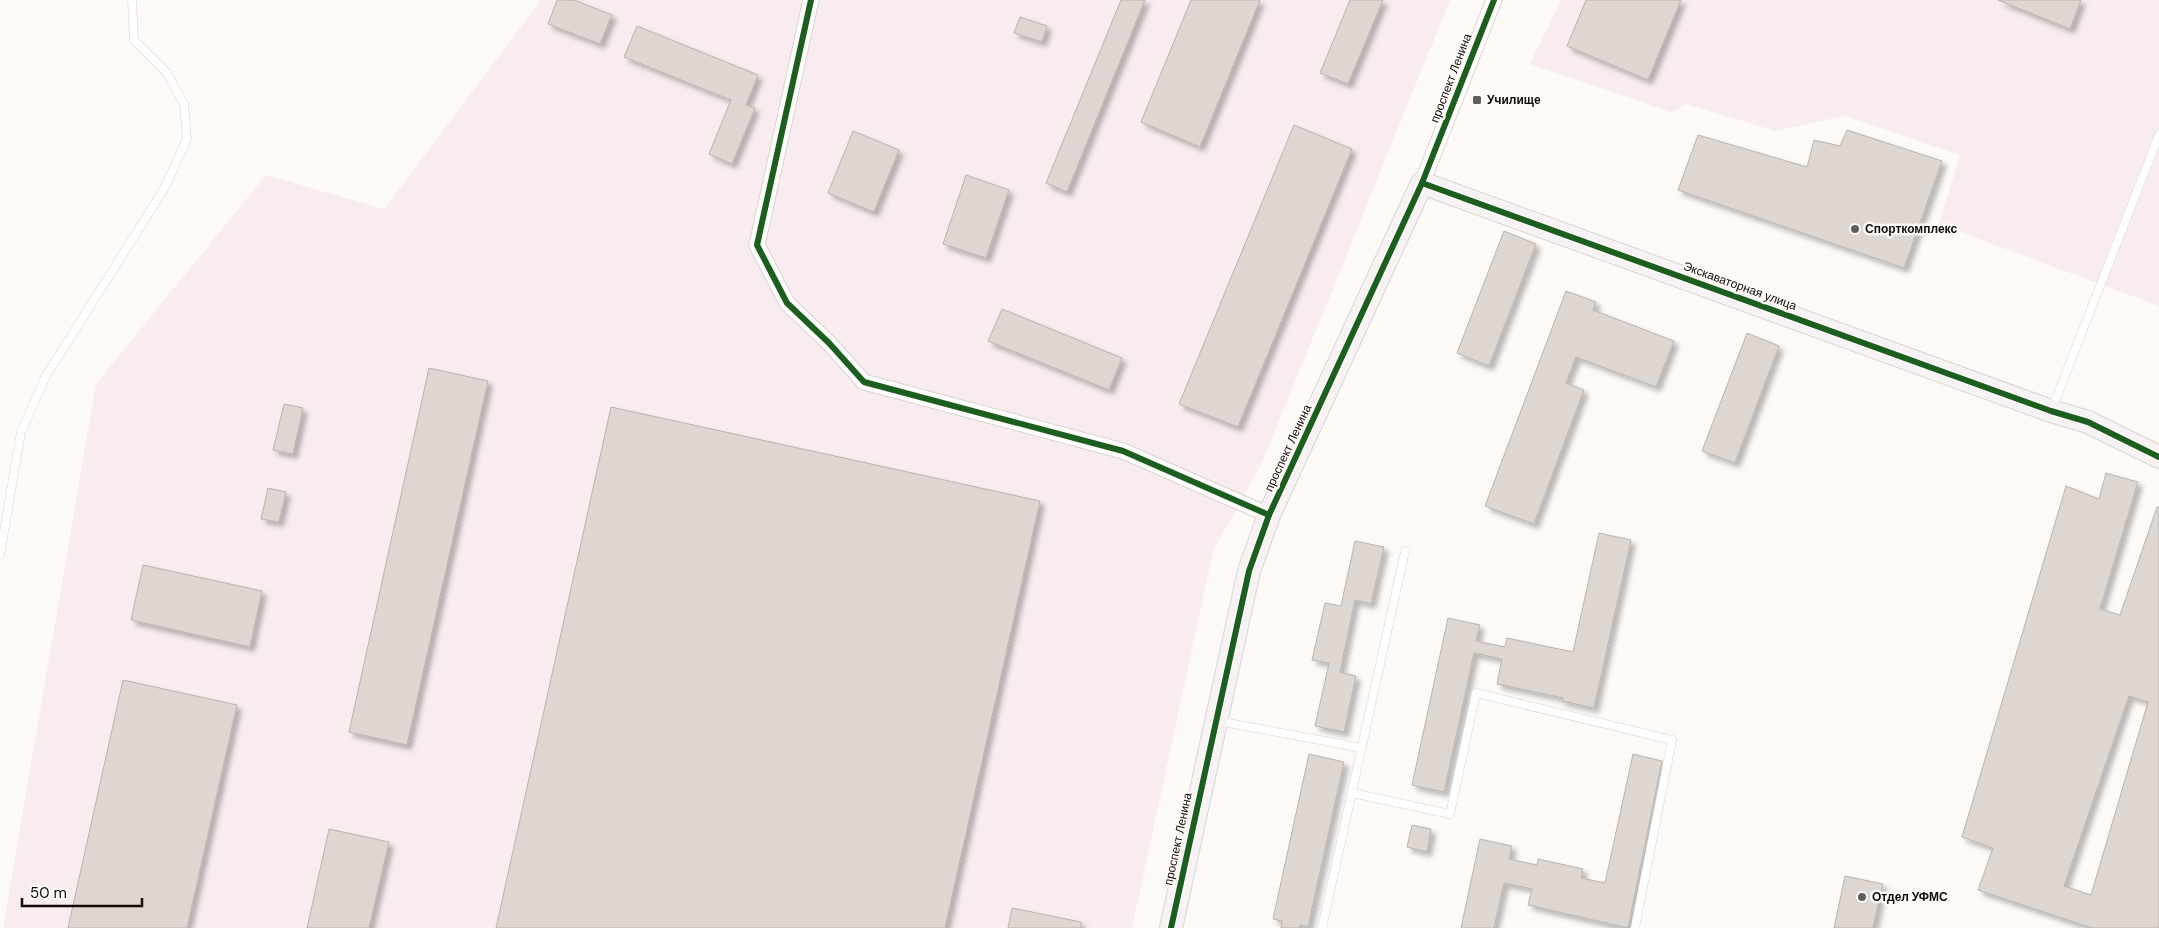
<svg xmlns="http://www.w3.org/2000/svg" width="2159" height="928" viewBox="0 0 2159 928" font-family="'DM Sans',sans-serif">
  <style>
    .industrial { fill: #f8ecee }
    .building { fill: #ded6d0; stroke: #b8b3af; fill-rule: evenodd; filter: url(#shadow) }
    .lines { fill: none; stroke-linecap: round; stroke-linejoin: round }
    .lane-casing { stroke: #d9d4d0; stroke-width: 9 }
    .street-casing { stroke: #d9d4d0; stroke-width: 17 }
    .secondary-casing { stroke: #d9d4d0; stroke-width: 24 }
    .lane { stroke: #fffefe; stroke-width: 8 }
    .street { stroke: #fffefe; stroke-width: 15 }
    .secondary { stroke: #f7f3f4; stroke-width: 22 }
    .cycleway-casing { stroke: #fdf9f6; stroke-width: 9 }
    .cycleway { stroke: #1b5e20; stroke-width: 6 }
    .poi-dot { fill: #645e5b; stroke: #fdf9f6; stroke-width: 2 }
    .labels { text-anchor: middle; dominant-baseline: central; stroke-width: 5; stroke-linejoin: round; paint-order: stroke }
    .street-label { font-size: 12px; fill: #120b07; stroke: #fdf9f6 }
    .poi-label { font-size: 12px; font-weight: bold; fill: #120b07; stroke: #fdf9f6; text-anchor: start }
  </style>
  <defs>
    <filter id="shadow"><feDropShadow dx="4.5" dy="4.5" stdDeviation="2.5" flood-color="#0004"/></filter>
  </defs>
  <rect width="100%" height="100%" fill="#fcf9f7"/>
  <!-- industrial -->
  <g class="industrial">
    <polygon points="541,0 1450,0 1262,463 1213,551 1132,928 3,928 96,384 266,175 384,209"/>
    <polygon points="1561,0 2159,0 2159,306 1939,224 1960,155 1844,116 1776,131 1686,104 1671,112 1530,64"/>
  </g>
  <!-- building -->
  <g class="building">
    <polygon points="557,0 574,0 612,15 600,44 548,24"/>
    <polygon points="1121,0 1145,0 1067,192 1046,183"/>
    <polygon points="1191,0 1260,0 1200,147 1141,122"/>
    <polygon points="1350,0 1383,0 1348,84 1320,73"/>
    <polygon points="1586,0 1681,0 1648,80 1567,46"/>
    <polygon points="1998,0 2081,0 2070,29"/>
    <polygon points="1020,17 1047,26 1042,42 1014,33"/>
    <polygon points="637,26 758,75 746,105 755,108 732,164 709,154 731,100 624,57"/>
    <polygon points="1294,125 1352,149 1238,427 1179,404"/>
    <polygon points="1847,130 1942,161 1904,268 1678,190 1698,135 1807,167 1814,140 1840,146"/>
    <polygon points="853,131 899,150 874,212 828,193"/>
    <polygon points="966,175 1009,190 986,258 943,244"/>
    <polygon points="1504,231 1536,244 1489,366 1457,353"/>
    <polygon points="1566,291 1596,302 1593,310 1674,341 1656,387 1576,357 1566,383 1584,390 1534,524 1485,506"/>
    <polygon points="1002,309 1122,358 1109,390 988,341"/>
    <polygon points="1747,333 1779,346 1735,463 1702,451"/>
    <polygon points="429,368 488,381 407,745 349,732"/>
    <polygon points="284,404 303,408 293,454 273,450"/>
    <polygon points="611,407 1040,501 945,928 496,928"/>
    <path d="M 2106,473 L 2138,482 L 2100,609 L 2120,615 L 2157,507 L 2159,507 L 2159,928 L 2092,928 L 1978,890 L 1993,848 L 1962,837 L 2066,486 L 2099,499 ZM 2129,696 L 2148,702 L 2091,895 L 2064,886 Z"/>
    <polygon points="268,488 286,492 279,522 261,519"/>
    <polygon points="1599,533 1631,540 1594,708 1562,701 1563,698 1497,684 1502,659 1474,653 1444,792 1412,785 1448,618 1480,625 1476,641 1505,647 1507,638 1573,652"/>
    <polygon points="1355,541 1384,547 1371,604 1355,600 1340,672 1356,676 1344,732 1315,726 1329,663 1312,660 1325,603 1341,606"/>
    <polygon points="143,565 262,591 250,647 131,620"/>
    <polygon points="123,680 237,705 187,928 68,928"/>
    <polygon points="1309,754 1344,762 1308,927 1300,925 1299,928 1281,928 1282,921 1273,919"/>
    <polygon points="1633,754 1662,761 1628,928 1528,905 1532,889 1504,883 1494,928 1461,928 1480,839 1512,846 1509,859 1537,865 1538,859 1583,869 1581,878 1605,883"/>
    <polygon points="1412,825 1431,829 1427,852 1407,847"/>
    <polygon points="329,829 389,842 369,928 307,928"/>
    <polygon points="1845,876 1883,884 1873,928 1834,928"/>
    <polygon points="1012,908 1081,922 1081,928 1008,928"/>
  </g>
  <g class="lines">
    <!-- lane casing -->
    <g class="lane-casing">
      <g id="lane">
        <polyline points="2052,409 2159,135"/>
        <polyline points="0,555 21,432 46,376 164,189 187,139 184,104 167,73 134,40 132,0"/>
        <polyline points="1218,721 1362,748"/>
        <polyline points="1352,793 1450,814 1476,693 1672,740 1635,928"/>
        <polyline points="1322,928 1405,551"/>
      </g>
    </g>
    <!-- street casing -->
    <g class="street-casing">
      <g id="street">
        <polyline points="811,0 757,245 787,303 829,343 864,382 1123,451 1269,515"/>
        <polyline points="1422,183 1494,0"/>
      </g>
    </g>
    <!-- secondary casing -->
    <g class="secondary-casing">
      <polyline id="secondary" points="1171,928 1249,571 1269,515 1422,183 2051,411 2088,422 2159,457"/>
    </g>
    <!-- lane -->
    <use href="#lane" class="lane"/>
    <!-- street -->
    <use href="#street" class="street"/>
    <!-- secondary -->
    <use href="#secondary" class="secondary"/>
    <!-- cycleway casing -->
    <g class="cycleway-casing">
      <g id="cycleway">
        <polyline points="811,0 757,245 787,303 829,343 864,382 1123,451 1269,515"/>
        <polyline points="1422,183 2051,411 2088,422 2159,457"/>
        <polyline points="1171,928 1249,571 1269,515 1422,183 1494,0"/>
      </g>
    </g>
    <!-- cycleway -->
    <use href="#cycleway" class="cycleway"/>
  </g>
  <!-- markers -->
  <g class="poi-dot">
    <rect x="1472" y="95" width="10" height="10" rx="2.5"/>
    <circle cx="1855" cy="229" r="5"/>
    <circle cx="1862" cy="897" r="5"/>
  </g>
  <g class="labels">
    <!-- street labels -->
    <g class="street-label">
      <text transform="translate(1451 78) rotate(-69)">проспект Ленина</text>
      <text transform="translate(1740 286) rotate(20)">Экскаваторная улица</text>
      <text transform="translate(1288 448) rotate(-65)">проспект Ленина</text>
      <text transform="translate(1178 839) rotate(-78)">проспект Ленина</text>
    </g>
    <!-- poi labels -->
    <g class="poi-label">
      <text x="1487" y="100">Училище</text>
      <text x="1865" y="229">Спорткомплекс</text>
      <text x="1872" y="897">Отдел УФМС</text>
    </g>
  </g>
  <!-- scale -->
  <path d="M22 898v8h120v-8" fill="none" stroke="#120b07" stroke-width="2.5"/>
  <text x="30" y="898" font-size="15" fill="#120b07" stroke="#fdf9f6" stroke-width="4" paint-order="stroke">50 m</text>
</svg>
